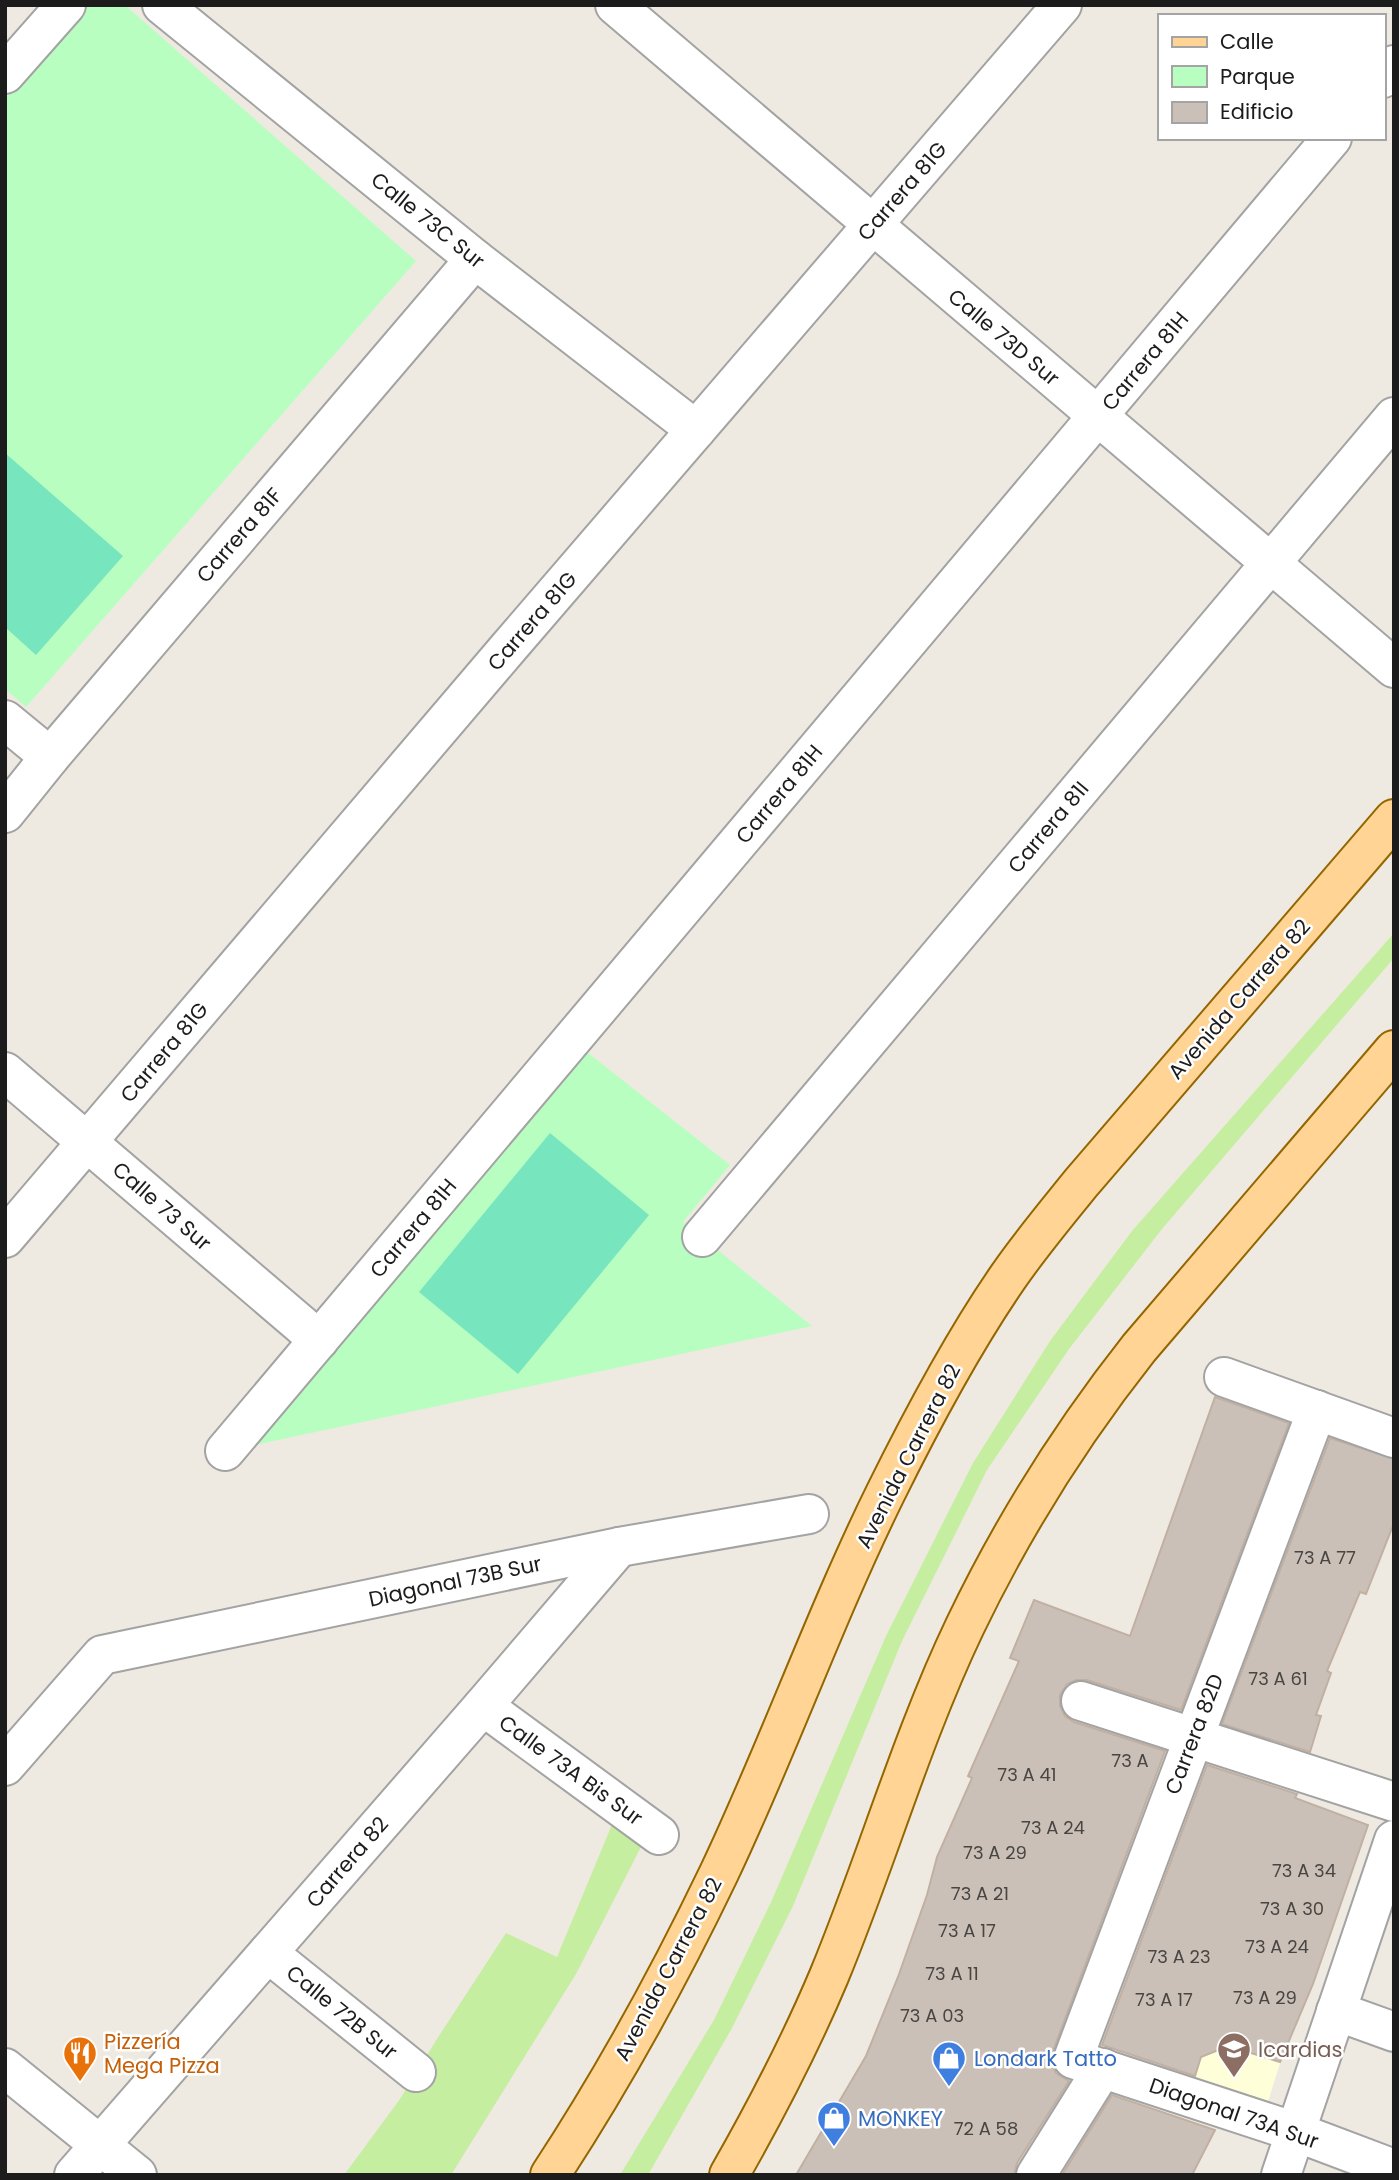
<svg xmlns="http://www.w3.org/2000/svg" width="1399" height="2180" viewBox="0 0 1399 2180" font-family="Poppins,sans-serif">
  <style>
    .education { fill: #feffd9 }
    .grass { fill: #c5eea1 }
    .park { fill: #b8fec0 }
    .pitch { fill: #77e5bd }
    .building { fill: #cbc0b7; stroke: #c1b0a2; stroke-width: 2 }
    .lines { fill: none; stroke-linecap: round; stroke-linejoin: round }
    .minor-casing { stroke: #a3a3a3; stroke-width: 42 }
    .major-casing { stroke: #946600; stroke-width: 42 }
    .minor { stroke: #fff; stroke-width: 38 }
    .major { stroke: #ffd495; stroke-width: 38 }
    .labels { text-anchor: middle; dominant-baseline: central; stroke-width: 5; stroke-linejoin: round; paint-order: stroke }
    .number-label { font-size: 18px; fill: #484543 }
    .street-label { font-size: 21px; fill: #1c1c1c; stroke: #fff }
    .food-label { font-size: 21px; fill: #c56008; stroke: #fff; text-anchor: start }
    .education-label { font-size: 21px; fill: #785e54; stroke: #fff; text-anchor: start }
    .shop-label { font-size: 21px; fill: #366cbe; stroke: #fff; text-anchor: start }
  </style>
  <rect width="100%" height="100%" fill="#efeae1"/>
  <!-- education -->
  <polygon class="education" points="1208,2039 1280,2063 1263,2118 1188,2096"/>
  <!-- grass -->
  <g class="grass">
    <polygon points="1394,933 1394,958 1162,1229 1069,1349 987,1470 902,1641 793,1906 732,2028 648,2175 620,2175 714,2020 772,1900 886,1636 973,1463 1050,1341 1132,1231"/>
    <polygon points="613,1822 641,1847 576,1974 451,2175 344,2175 400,2099 435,2042 506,1933 557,1957"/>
  </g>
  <!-- park -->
  <g class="park">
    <polygon points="88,5 125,5 416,261 26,707 5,689 5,99"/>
    <polygon points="587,1052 730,1165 683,1222 812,1326 255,1445"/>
  </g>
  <!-- pitch -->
  <g class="pitch">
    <polygon points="5,453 123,556 36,655 5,627"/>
    <polygon points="550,1133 649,1215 518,1374 419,1292"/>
  </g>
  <!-- building -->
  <g class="building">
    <polygon points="1215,1397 1289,1423 1181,1710 1087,1680 1076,1680 1067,1684 1060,1695 1060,1706 1065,1716 1074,1722 1165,1751 1053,2051 1051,2062 1056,2073 1069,2081 1017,2163 1014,2175 796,2175 866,2056 898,1977 927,1895 937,1857 972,1778 968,1776 1019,1661 1010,1658 1034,1600 1130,1636"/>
    <polygon points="1330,1438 1394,1459 1394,1523 1366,1594 1360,1592 1327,1671 1331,1673 1316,1715 1321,1716 1310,1752 1222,1724"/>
    <polygon points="1207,1765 1297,1794 1295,1798 1368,1825 1313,1984 1280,2062 1228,2046 1201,2057 1195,2076 1102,2045"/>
    <polygon points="1112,2095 1215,2130 1192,2175 1062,2175"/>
  </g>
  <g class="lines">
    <!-- minor casing -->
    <g class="minor-casing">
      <g id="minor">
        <polyline points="162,5 475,259 696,430"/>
        <polyline points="615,5 1394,668"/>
        <polyline points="5,74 66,5"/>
        <polyline points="1383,78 1394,65"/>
        <polyline points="5,720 50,757"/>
        <polyline points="5,813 50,757 475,259"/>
        <polyline points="5,1072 319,1340"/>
        <polyline points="702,1237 1394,417"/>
        <polyline points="5,1238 509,647 1062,5"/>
        <polyline points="1224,1377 1394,1438"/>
        <polyline points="1317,1410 1073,2059 1296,2132 1394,2169"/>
        <polyline points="225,1451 1332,138"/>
        <polyline points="1081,1701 1394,1802"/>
        <polyline points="483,1706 659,1835"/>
        <polyline points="5,1766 102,1655 619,1547 809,1514"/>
        <polyline points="268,1953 416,2072"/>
        <polyline points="1336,2011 1394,2032"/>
        <polyline points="5,2068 137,2175"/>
        <polyline points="74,2175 483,1706 619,1547"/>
        <polyline points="1036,2175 1103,2068"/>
        <polyline points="1281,2175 1394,1840"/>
      </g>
    </g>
    <!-- major casing -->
    <g class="major-casing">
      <g id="major">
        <path d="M 550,2175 C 613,2079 669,1977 719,1873 C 778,1749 824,1618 885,1494 C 921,1421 961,1345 1008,1277 C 1030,1245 1056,1214 1081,1183 L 1394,819"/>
        <path d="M 729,2175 C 766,2110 800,2045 829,1976 C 877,1860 911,1739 965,1626 C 1013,1526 1071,1434 1139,1348 L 1394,1050"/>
      </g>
    </g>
    <!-- minor -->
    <use href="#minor" class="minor"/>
    <!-- major -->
    <use href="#major" class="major"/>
  </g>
  <!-- icons -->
  <defs>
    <g id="school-pin" transform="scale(1.75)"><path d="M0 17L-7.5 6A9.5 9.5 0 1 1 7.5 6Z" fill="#8d6e63" stroke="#fff"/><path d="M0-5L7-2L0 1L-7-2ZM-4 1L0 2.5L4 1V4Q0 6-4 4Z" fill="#fff"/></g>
    <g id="restaurant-pin" transform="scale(1.75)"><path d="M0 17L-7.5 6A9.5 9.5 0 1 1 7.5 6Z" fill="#e8710a" stroke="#fff"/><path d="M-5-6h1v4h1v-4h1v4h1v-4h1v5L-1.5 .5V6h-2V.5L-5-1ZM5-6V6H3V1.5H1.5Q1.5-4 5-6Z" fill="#fff"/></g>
    <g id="shop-pin" transform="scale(1.75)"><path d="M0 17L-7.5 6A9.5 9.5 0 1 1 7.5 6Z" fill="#3f7fe0" stroke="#fff"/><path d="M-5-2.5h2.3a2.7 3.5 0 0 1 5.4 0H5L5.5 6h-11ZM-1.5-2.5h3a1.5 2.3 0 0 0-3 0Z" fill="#fff"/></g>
  </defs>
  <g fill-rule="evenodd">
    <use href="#school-pin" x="1234" y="2049"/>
    <use href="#restaurant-pin" x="80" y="2053"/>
    <use href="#shop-pin" x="949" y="2058"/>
    <use href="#shop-pin" x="834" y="2118"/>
  </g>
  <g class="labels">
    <!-- number labels -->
    <g class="number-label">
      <text x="1325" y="1557">73 A 77</text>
      <text x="1278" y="1678">73 A 61</text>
      <text x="1130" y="1760">73 A</text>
      <text x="1027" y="1774">73 A 41</text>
      <text x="1053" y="1827">73 A 24</text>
      <text x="995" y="1852">73 A 29</text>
      <text x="1304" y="1870">73 A 34</text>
      <text x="980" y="1893">73 A 21</text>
      <text x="1292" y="1908">73 A 30</text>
      <text x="967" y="1930">73 A 17</text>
      <text x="1277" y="1946">73 A 24</text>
      <text x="1179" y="1956">73 A 23</text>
      <text x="952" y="1973">73 A 11</text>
      <text x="1265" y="1997">73 A 29</text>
      <text x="1164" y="1999">73 A 17</text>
      <text x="932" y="2015">73 A 03</text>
      <text x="986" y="2128">72 A 58</text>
    </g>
    <!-- street labels -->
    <g class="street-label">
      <text transform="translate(902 191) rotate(-49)">Carrera 81G</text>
      <text transform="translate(428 220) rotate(39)">Calle 73C Sur</text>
      <text transform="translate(1004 337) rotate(40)">Calle 73D Sur</text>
      <text transform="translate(1145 361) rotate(-50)">Carrera 81H</text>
      <text transform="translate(239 535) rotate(-49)">Carrera 81F</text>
      <text transform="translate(532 621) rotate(-49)">Carrera 81G</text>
      <text transform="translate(779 794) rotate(-50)">Carrera 81H</text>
      <text transform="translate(1048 827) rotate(-50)">Carrera 81I</text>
      <text transform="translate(1239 999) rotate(-49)">Avenida Carrera 82</text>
      <text transform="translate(164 1052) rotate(-50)">Carrera 81G</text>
      <text transform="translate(162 1206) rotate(41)">Calle 73 Sur</text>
      <text transform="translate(413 1228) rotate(-50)">Carrera 81H</text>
      <text transform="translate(908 1456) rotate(-63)">Avenida Carrera 82</text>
      <text transform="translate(455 1581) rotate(-12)">Diagonal 73B Sur</text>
      <text transform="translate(1194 1734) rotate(-69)">Carrera 82D</text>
      <text transform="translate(571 1770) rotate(36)">Calle 73A Bis Sur</text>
      <text transform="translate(347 1862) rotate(-49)">Carrera 82</text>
      <text transform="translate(668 1969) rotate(-62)">Avenida Carrera 82</text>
      <text transform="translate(342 2012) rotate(39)">Calle 72B Sur</text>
      <text transform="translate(1234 2113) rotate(19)">Diagonal 73A Sur</text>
    </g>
    <!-- food labels -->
    <g class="food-label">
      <text x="104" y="2041">Pizzería<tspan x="104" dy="24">Mega Pizza</tspan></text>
    </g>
    <!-- education labels -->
    <g class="education-label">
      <text x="1258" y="2049">Icardias</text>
    </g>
    <!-- shop labels -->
    <g class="shop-label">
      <text x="974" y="2058">Londark Tatto</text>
      <text x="858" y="2118">MONKEY</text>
    </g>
  </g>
  <!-- border -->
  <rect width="1399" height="2180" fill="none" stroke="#1c1c1c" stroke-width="14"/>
  <!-- legend -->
  <rect x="1158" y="14" width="228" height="126" fill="#ffffff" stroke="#a4a4a4" stroke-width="2"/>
  <rect x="1172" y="37" width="35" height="10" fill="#ffd495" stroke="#a4a4a4" stroke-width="2"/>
  <text x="1220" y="49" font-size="21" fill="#1c1c1c">Calle</text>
  <rect x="1172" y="66" width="35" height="21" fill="#b8fec0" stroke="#a4a4a4" stroke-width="2"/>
  <text x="1220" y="84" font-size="21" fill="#1c1c1c">Parque</text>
  <rect x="1172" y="102" width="35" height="21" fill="#cbc0b7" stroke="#a4a4a4" stroke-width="2"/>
  <text x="1220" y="119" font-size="21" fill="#1c1c1c">Edificio</text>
</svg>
